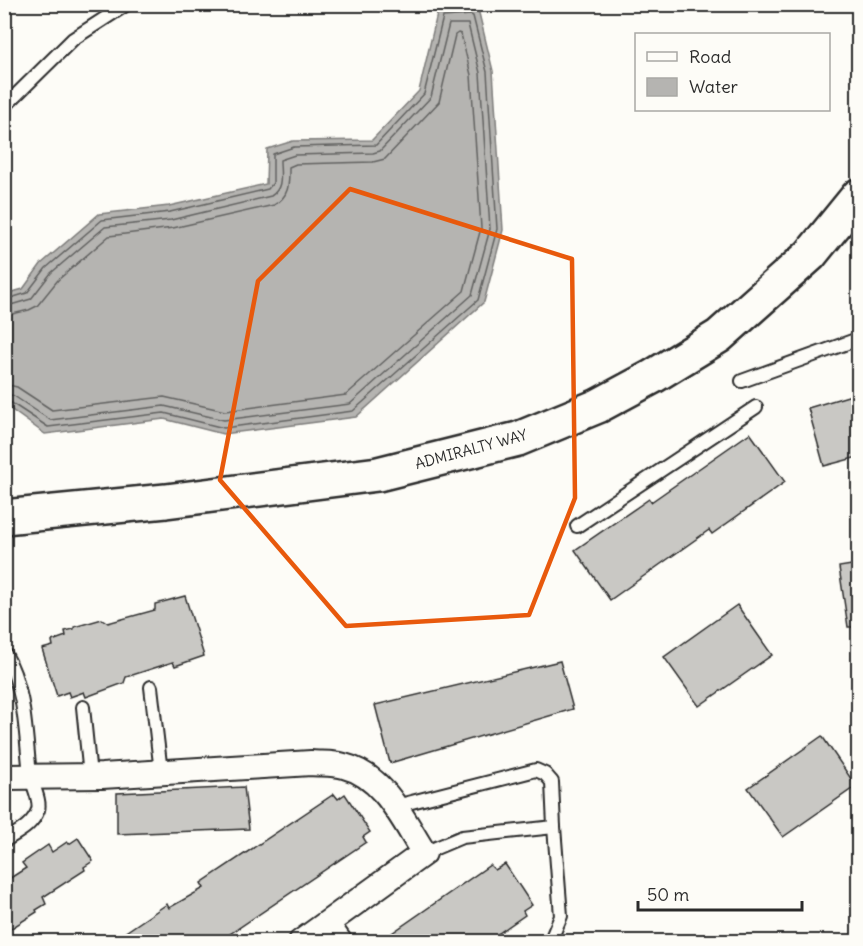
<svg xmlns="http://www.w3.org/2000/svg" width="863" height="946" viewBox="0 0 863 946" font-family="Delius,sans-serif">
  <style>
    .water { fill: #b5b4b1; stroke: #7e7d7b; stroke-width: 1.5 }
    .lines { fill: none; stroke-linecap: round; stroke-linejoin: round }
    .shore { stroke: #626261; stroke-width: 1.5 }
    .building { fill: #c9c8c4; stroke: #2b2b2b; stroke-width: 1.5 }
    .lane-casing { stroke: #2b2b2b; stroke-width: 16 }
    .street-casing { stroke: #2b2b2b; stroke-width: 28 }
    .secondary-casing { stroke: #2b2b2b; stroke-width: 38 }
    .lane { stroke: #fdfcf7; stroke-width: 12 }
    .street { stroke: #fdfcf7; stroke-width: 24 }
    .secondary { stroke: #fdfcf7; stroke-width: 33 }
    .marked { fill: none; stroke: #e8590c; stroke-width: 4.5; stroke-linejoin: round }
    .labels { text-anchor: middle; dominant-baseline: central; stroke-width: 4.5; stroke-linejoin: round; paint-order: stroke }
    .street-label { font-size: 15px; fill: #2b2b2b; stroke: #fdfcf7 }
  </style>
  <rect width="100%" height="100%" fill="#fdfcf7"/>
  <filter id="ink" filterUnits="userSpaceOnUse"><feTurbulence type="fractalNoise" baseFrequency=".0167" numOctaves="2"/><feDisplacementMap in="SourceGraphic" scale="12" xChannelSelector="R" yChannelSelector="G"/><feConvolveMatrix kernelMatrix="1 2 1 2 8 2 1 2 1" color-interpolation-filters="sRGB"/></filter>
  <g filter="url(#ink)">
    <!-- water -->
    <polygon class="water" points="478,9 493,71 503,230 484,302 356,417 223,434 164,419 45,434 5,405 5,294 23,289 41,264 99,214 169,206 266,184 267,149 293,141 372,140 419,91 438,10"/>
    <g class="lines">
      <!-- shore -->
      <g class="shore">
        <polyline points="4,300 27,293 46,268 102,220 170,212 268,189 273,183 273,154 294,147 376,145 424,94 443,17 471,15 473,16 487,72 497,229 478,300 353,411 224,428 164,413 48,427 10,402 4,401"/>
        <path d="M 4,307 L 31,299 L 51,273 L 105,227 L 171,220 L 271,196 C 284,188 280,174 280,160 L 295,155 L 373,153 L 380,151 L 431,97 L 449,24 L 468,24 L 480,73 L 490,229 L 472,295 L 350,404 L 224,420 L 164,406 L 50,420 L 14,396 L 4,393"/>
        <path d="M 4,316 L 29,310 L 37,306 L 58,280 L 109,236 L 173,228 L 274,205 C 290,196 289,183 289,167 L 296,164 L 373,162 L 385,159 L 439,102 L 455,35 L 458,33 L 461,34 L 471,75 L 481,228 L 464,291 L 346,395 L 225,411 L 164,397 L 52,410 L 17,387 L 4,384"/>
      </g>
    </g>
    <!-- building -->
    <g class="building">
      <polygon points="858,393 858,457 824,466 808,408"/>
      <polygon points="750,433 785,482 712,534 709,530 610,600 575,550 649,499 651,502"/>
      <polygon points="858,564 858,627 848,627 839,567"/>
      <polygon points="185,596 204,656 175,666 173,662 126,677 124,683 86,697 84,692 70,697 68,692 57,696 42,649 53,646 52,641 66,636 65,631 74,629 74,627 102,619 108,623 155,610 155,604"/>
      <polygon points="737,605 772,655 699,706 664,657"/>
      <polygon points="560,661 573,709 390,763 375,705"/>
      <polygon points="822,736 856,786 783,837 748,788"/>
      <polygon points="244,787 249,829 117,834 117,793"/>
      <polygon points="334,794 338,799 345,794 370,832 363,837 366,842 218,942 111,942 167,904 169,908 204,888 201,883"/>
      <polygon points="78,838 93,861 84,867 85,870 43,897 46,904 36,910 37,912 4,933 4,882 26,868 22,863 48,845 52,852 67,842 69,844"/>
      <polygon points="505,864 532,905 523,911 525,915 486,942 379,942 490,865 495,870"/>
    </g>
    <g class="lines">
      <!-- lane casing -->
      <g class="lane-casing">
        <g id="lane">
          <polyline points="4,107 73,39 127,4"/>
          <polyline points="742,381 858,339"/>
          <polyline points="577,526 756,407"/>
          <path d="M 4,652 C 26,689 25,732 30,774 C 32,785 41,800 38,810 C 32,826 18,832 4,841"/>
          <polyline points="151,687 161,772"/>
          <polyline points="83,707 90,776"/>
          <polyline points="396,806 536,770 545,774 552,782 554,827 462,837 424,853"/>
          <polyline points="332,921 347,942"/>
          <polyline points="550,942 561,916 554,827"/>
        </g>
      </g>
      <!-- street casing -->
      <g class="street-casing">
        <path id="street" d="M 4,777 L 102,776 L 311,763 C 321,764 333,763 344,766 C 384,776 403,820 424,853 L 301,942"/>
      </g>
      <!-- secondary casing -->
      <g class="secondary-casing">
        <polyline id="secondary" points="4,517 166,501 378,474 518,439 598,406 652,377 719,336 810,255 858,196"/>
      </g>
      <!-- lane -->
      <use href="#lane" class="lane"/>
      <!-- street -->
      <use href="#street" class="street"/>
      <!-- secondary -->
      <use href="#secondary" class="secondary"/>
    </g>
  </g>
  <!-- marked area -->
  <path class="marked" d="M 350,189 L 572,259 L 575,498 L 529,615 L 346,626 L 220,480 L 258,281 Z"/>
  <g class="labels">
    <!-- street labels -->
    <g class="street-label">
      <text transform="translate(471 449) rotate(-15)">ADMIRALTY WAY</text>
    </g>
  </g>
  <!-- margin -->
  <rect width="863" height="946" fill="none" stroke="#fdfcf7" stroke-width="24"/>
  <rect x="12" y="12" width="839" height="922" fill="none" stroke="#2b2b2b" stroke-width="2" filter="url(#ink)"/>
  <!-- legend -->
  <rect x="635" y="33" width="195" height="78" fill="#fdfcf7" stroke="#a9a8a5" stroke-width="1.5"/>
  <rect x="647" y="52" width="30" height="9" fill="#fdfcf7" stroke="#a9a8a5" stroke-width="1.5"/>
  <text x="689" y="63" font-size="18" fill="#2b2b2b">Road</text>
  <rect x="647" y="78" width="30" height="18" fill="#b5b4b1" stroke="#a9a8a5" stroke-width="1.5"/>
  <text x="689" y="93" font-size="18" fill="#2b2b2b">Water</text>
  <!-- scale -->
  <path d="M638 901v9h164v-9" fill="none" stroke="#2b2b2b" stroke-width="3"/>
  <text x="647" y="901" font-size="18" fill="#2b2b2b" stroke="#fdfcf7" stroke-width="4.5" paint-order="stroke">50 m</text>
</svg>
